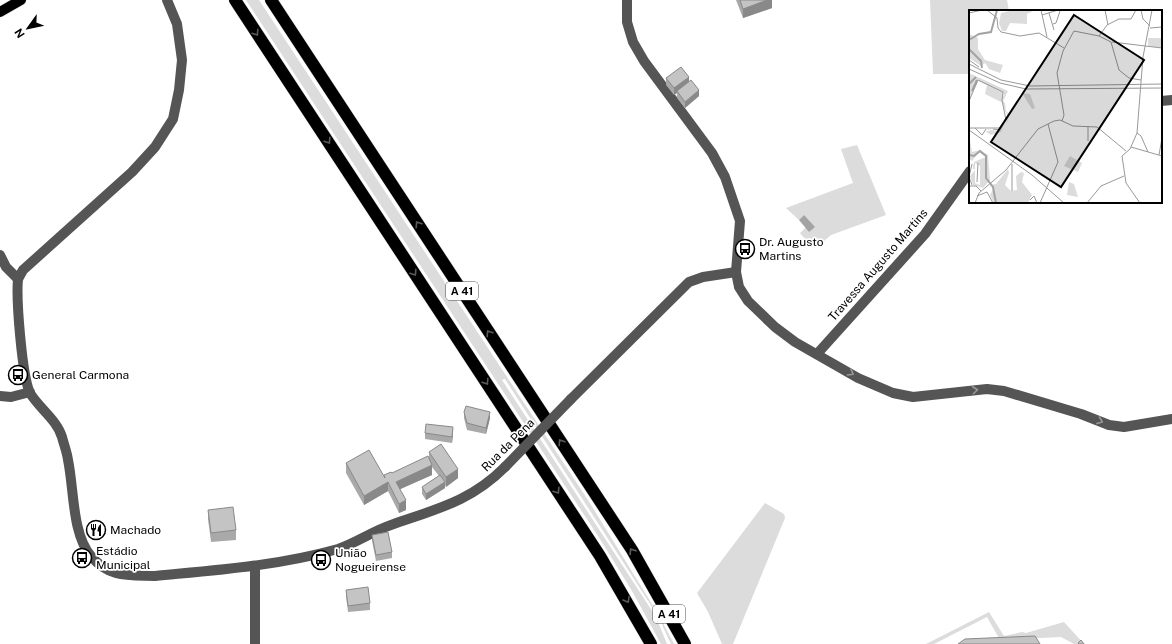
<svg xmlns="http://www.w3.org/2000/svg" width="1172" height="644" viewBox="0 0 1172 644" font-family="'Public Sans',sans-serif">
  <style>
    .green { fill: #dcdcdc }
    .water { fill: #a3a3a3 }
    .lines { fill: none; stroke-linecap: round; stroke-linejoin: round }
    .major-casing { stroke: #dbdbdb; stroke-width: 11 }
    .highway-casing { stroke: #dbdbdb; stroke-width: 13 }
    .minor { stroke: #555; stroke-width: 10 }
    .major { stroke: #000; stroke-width: 10 }
    .highway { stroke: #000; stroke-width: 12 }
    .minor-bridge { stroke: #555; stroke-width: 10 }
    .wall { fill: #a9a9a9 }
    .shaded-wall { fill: #898989 }
    .building { fill: #c4c4c4; stroke: #898989 }
    .oneway { stroke: #595959 }
    .oneway2 { stroke: #999 }
    .labels { text-anchor: middle; dominant-baseline: central; stroke-width: 3.5; stroke-linejoin: round; paint-order: stroke }
    .shield { fill: #fff; stroke: #4c4c4c; stroke-width: 1 }
    .shield-label { font-size: 11px; font-weight: bold; fill: #000 }
    .poi-label { font-size: 12px; fill: #000; stroke: #fff; text-anchor: start }
    .street-label { font-size: 12px; fill: #000; stroke: #fff }
    .inset-river { fill: none; stroke: #a3a3a3; stroke-width: 2 }
    .inset-road { fill: none; stroke: #999; stroke-width: 1 }
    .view { fill: #000; fill-opacity: 0.15; stroke: #000; stroke-width: 2 }
    .inset-edge { fill: none; stroke: #000; stroke-width: 2 }
  </style>
  <rect width="100%" height="100%" fill="#fff"/>
  <!-- green -->
  <g class="green">
    <polygon points="246,0 259,0 588,500 655,609 654,610 505,379 502,380 656,617 667,644 661,644 632,591 598,536"/>
    <polygon points="930,0 1007,0 1009,11 970,11 970,74 933,74"/>
    <polygon points="857,145 886,215 831,235 817,247 810,239 806,240 800,233 806,227 809,232 804,215 799,220 786,208 853,183 841,149"/>
    <polygon points="765,503 784,514 785,518 733,644 722,644 708,612 697,593"/>
    <polygon points="989,612 1004,636 1022,632 1026,633 1064,622 1084,644 1074,644 1061,637 1000,640 987,617 934,644 926,644"/>
    <polygon points="661,619 674,644 671,644 663,627"/>
  </g>
  <!-- water -->
  <polygon class="water" points="804,215 815,227 809,232 799,220"/>
  <g class="lines">
    <!-- major casing -->
    <g class="major-casing">
      <polyline id="major" points="0,12 21,0"/>
    </g>
    <!-- highway casing -->
    <g class="highway-casing">
      <g id="highway">
        <polyline points="235,0 600,556 651,644"/>
        <polyline points="271,0 632,550 685,644"/>
      </g>
    </g>
    <!-- minor -->
    <g class="minor">
      <path d="M 167,0 L 177,24 L 182,60 L 179,90 L 173,119 L 155,147 L 132,172 L 23,270 L 18,279 C 16,299 22,376 30,393 C 39,408 57,420 62,437 C 64,445 67,452 68,460 C 74,488 72,535 91,556 C 109,578 129,575 155,576 C 217,570 277,566 338,549 C 356,543 373,531 391,525 C 436,509 470,502 505,467"/>
      <polyline points="627,0 627,22 633,42 644,61 712,153 725,177 740,221 736,272 739,287 748,301 775,327 795,342 858,378 893,393 913,397 987,389 1004,391 1081,414 1109,425 1124,427 1172,419"/>
      <polyline points="1161,101 1172,100"/>
      <polyline points="0,255 6,267 18,279"/>
      <polyline points="817,354 925,234 970,171"/>
      <polyline points="0,396 11,397 30,392"/>
      <polyline points="571,399 689,282 703,277 736,272"/>
      <polyline points="255,566 255,644"/>
    </g>
    <!-- major -->
    <use href="#major" class="major"/>
    <!-- highway -->
    <use href="#highway" class="highway"/>
    <!-- minor-bridge -->
    <polyline class="minor-bridge" points="505,467 571,399"/>
  </g>
  <!-- wall -->
  <g class="wall">
    <polygon points="736,0 772,0 772,8 743,18"/>
    <polygon points="666,78 689,82 699,96 685,108 677,98 677,93 674,95 666,85"/>
    <polygon points="464,412 490,418 486,434 467,430 464,418"/>
    <polygon points="425,433 453,434 452,443 425,439"/>
    <polygon points="429,452 458,478 446,487 445,485 445,488 426,500 422,494 422,487 439,476 432,467 432,475 400,489 406,510 399,513 388,491 364,505 346,473 346,463 384,477 392,473 429,458"/>
    <polygon points="208,510 236,530 236,540 211,542 208,519"/>
    <polygon points="372,535 392,552 392,558 376,561 372,541"/>
    <polygon points="346,590 370,603 370,610 348,612 346,596"/>
  </g>
  <!-- shaded-wall -->
  <g class="shaded-wall">
    <polygon points="767,0 772,0 772,8 743,18 743,9"/>
    <polygon points="689,77 689,83 677,91 677,93 674,95 674,88"/>
    <polygon points="699,90 699,96 685,108 685,102"/>
    <polygon points="490,412 490,418 486,434 486,428"/>
    <polygon points="453,427 453,434 452,443 452,437"/>
    <polygon points="432,465 432,475 396,491 396,482"/>
    <polygon points="458,469 458,478 446,487 446,477"/>
    <polygon points="388,482 388,491 364,505 364,496"/>
    <polygon points="445,482 445,488 426,500 426,494"/>
    <polygon points="406,500 406,510 399,513 399,504"/>
  </g>
  <!-- building -->
  <g class="building">
    <polygon points="740,0 767,0 743,9"/>
    <polygon points="681,67 689,77 674,88 666,78"/>
    <polygon points="691,80 699,90 685,102 677,91"/>
    <polygon points="466,406 490,412 486,428 467,423 464,412"/>
    <polygon points="426,424 453,427 452,437 425,433"/>
    <polygon points="441,444 458,469 446,477 429,452"/>
    <polygon points="369,450 385,478 384,475 391,472 392,473 428,456 432,465 396,482 406,500 399,504 388,482 364,496 346,463"/>
    <polygon points="440,475 445,482 426,494 422,487"/>
    <polygon points="233,507 236,530 211,533 208,510"/>
    <polygon points="388,532 392,552 376,555 372,535"/>
    <polygon points="368,587 370,603 348,606 346,590"/>
    <polygon points="1035,636 1040,644 958,644 965,639"/>
    <polygon points="1081,640 1084,644 1079,644 1078,643"/>
  </g>
  <!-- one-way arrows -->
  <defs><path id="oneway-chevron" d="M-2-3.5L2.5 0L-2 3.5" fill="none" stroke-width="1.6" stroke-linecap="round" stroke-linejoin="round"/></defs>
  <g class="oneway">
    <use href="#oneway-chevron" transform="translate(256 33) rotate(57)"/>
    <use href="#oneway-chevron" transform="translate(328 141) rotate(57)"/>
    <use href="#oneway-chevron" transform="translate(418 224) rotate(-123)"/>
    <use href="#oneway-chevron" transform="translate(414 273) rotate(57)"/>
    <use href="#oneway-chevron" transform="translate(489 333) rotate(-123)"/>
    <use href="#oneway-chevron" transform="translate(486 382) rotate(57)"/>
    <use href="#oneway-chevron" transform="translate(561 442) rotate(-123)"/>
    <use href="#oneway-chevron" transform="translate(557 491) rotate(57)"/>
    <use href="#oneway-chevron" transform="translate(632 551) rotate(-122)"/>
    <use href="#oneway-chevron" transform="translate(627 600) rotate(60)"/>
  </g>
  <g class="oneway2">
    <use href="#oneway-chevron" transform="translate(851 373) rotate(30)"/>
    <use href="#oneway-chevron" transform="translate(975 390) rotate(-7)"/>
    <use href="#oneway-chevron" transform="translate(1100 421) rotate(21)"/>
  </g>
  <!-- icons -->
  <defs>
    <g id="bus-ring" transform="scale(1)"><circle r="9.5" fill="#fff" stroke="#000" stroke-width="1.5"/><path d="M-5-6H5V4H4V6H2V4H-2V6H-4V4H-5ZM-3.5-4V0h7V-4ZM-3.5 1.2v1.5H-2V1.2ZM2 1.2v1.5H3.5V1.2Z" fill="#000"/></g>
    <g id="restaurant-ring" transform="scale(1)"><circle r="9.5" fill="#fff" stroke="#000" stroke-width="1.5"/><path d="M-5-6h1v4h1v-4h1v4h1v-4h1v5L-1.5 .5V6h-2V.5L-5-1ZM5-6V6H3V1.5H1.5Q1.5-4 5-6Z" fill="#000"/></g>
  </defs>
  <g fill-rule="evenodd">
    <use href="#bus-ring" x="745" y="249"/>
    <use href="#bus-ring" x="18" y="375"/>
    <use href="#restaurant-ring" x="96" y="530"/>
    <use href="#bus-ring" x="82" y="558"/>
    <use href="#bus-ring" x="321" y="560"/>
  </g>
  <g class="labels">
    <!-- shield labels -->
    <g class="shield">
      <rect x="446" y="282" width="32" height="18" rx="3"/>
      <rect x="653" y="605" width="32" height="18" rx="3"/>
    </g>
    <g class="shield-label">
      <text x="462" y="291">A 41</text>
      <text x="669" y="614">A 41</text>
    </g>
    <!-- poi labels -->
    <g class="poi-label">
      <text x="759" y="242">Dr. Augusto<tspan x="759" dy="14">Martins</tspan></text>
      <text x="32" y="375">General Carmona</text>
      <text x="110" y="530">Machado</text>
      <text x="96" y="551">Estádio<tspan x="96" dy="14">Municipal</tspan></text>
      <text x="335" y="553">União<tspan x="335" dy="14">Nogueirense</tspan></text>
    </g>
    <!-- street labels -->
    <g class="street-label">
      <text transform="translate(878 265) rotate(-49)">Travessa Augusto Martins</text>
      <text transform="translate(508 445) rotate(-45)">Rua da Pena</text>
    </g>
  </g>
  <!-- overview -->
  <g transform="translate(969 10)">
    <rect width="193" height="193" fill="#fff"/>
    <path d="M 44,0 L 66,0 L 58,4 L 58,14 L 41,13 L 37,21 L 33,21 L 30,13 L 32,3 ZM 0,24 L 9,28 L 9,39 L 16,50 L 34,55 L 31,63 L 20,59 L 16,53 L 12,56 L 0,48 ZM 179,28 L 193,28 L 192,38 L 179,36 ZM 0,63 L 39,81 L 34,91 L 36,93 L 37,101 L 40,104 L 38,114 L 35,114 L 32,122 L 22,125 L 16,121 L 22,121 L 19,120 L 17,119 L 29,121 L 35,114 L 38,114 L 39,105 L 36,101 L 33,90 L 35,84 L 8,70 L 0,90 ZM 18,75 L 33,82 L 34,93 L 16,84 ZM 53,83 L 61,84 L 66,98 L 63,99 ZM 0,125 L 3,142 L 11,140 L 19,145 L 21,170 L 14,178 L 4,175 L 1,166 L 6,160 L 6,173 L 11,175 L 11,156 L 6,153 L 6,159 L 4,159 L 4,156 L 5,152 L 17,147 L 10,142 L 3,151 L 0,149 ZM 101,146 L 113,153 L 109,162 L 95,156 ZM 39,159 L 40,163 L 36,175 L 42,181 L 48,180 L 47,166 L 52,162 L 55,163 L 53,172 L 63,185 L 59,193 L 25,193 L 21,185 L 24,179 L 21,175 L 27,174 ZM 100,172 L 105,174 L 109,187 L 98,185 Z" fill="#dcdcdc"/>
    <path class="inset-river" d="M 0,30 L 10,24 L 22,22 L 28,0M 0,39 L 12,51 L 13,58M 3,81 L 8,70M 0,87 L 0,74 L 7,67M 0,145 L 5,146 L 11,141 L 17,146 L 17,168 L 24,177 L 27,193"/>
    <path class="inset-road" d="M 18,0 L 28,8 L 29,18 L 32,22 L 51,26 L 70,23 L 95,38M 72,0 L 78,27M 136,0 L 139,15M 172,0 L 174,9 L 181,16M 0,3 L 13,0M 80,3 L 85,20M 73,5 L 89,0M 84,14 L 87,13 L 91,1M 181,18 L 193,17M 130,26 L 138,15 L 150,9 L 162,9 L 167,0M 143,32 L 193,38M 0,50 L 10,57M 0,54 L 32,70 L 61,76 L 193,74M 0,59 L 31,73 L 57,79 L 193,78M 0,91 L 9,70 L 34,82 L 33,90 L 37,110 L 30,120 L 24,119M 93,111 L 95,105 L 88,63 L 94,41 L 105,21 L 130,26 L 142,32 L 150,60 L 160,68 L 172,70M 0,118 L 31,118M 6,118 L 13,125 L 17,119M 0,120 L 63,165 L 95,193M 168,123 L 172,126 L 179,142M 119,131 L 119,116M 162,137 L 193,146M 190,145 L 193,128M 3,154 L 0,167 L 3,175M 8,172 L 9,153M 0,176 L 7,176 L 12,181M 43,181 L 43,154M 8,186 L 18,182 L 24,193M 61,190 L 65,186 L 68,193M 6,193 L 10,183 L 37,160 L 69,119 L 85,111 L 91,110 L 104,116 L 128,117 L 157,141M 71,193 L 89,152 L 79,114M 118,193 L 132,176 L 155,166M 171,193 L 157,173 L 153,146 L 161,139 L 168,123 L 174,47 L 183,0"/>
    <path class="view" d="M 105,5 L 175,50 L 92,177 L 22,132 Z"/>
    <rect width="193" height="193" class="inset-edge"/>
  </g>
  <!-- north arrow -->
  <g transform="translate(28 28) rotate(237)" stroke="#ffffff" stroke-width="3" paint-order="stroke">
  <path d="M0-3L7 15L0 10L-7 15Z" fill="#000000"/>
  <text y="-6" font-size="11" font-weight="bold" text-anchor="middle" fill="#000000">N</text>
  </g>
</svg>
